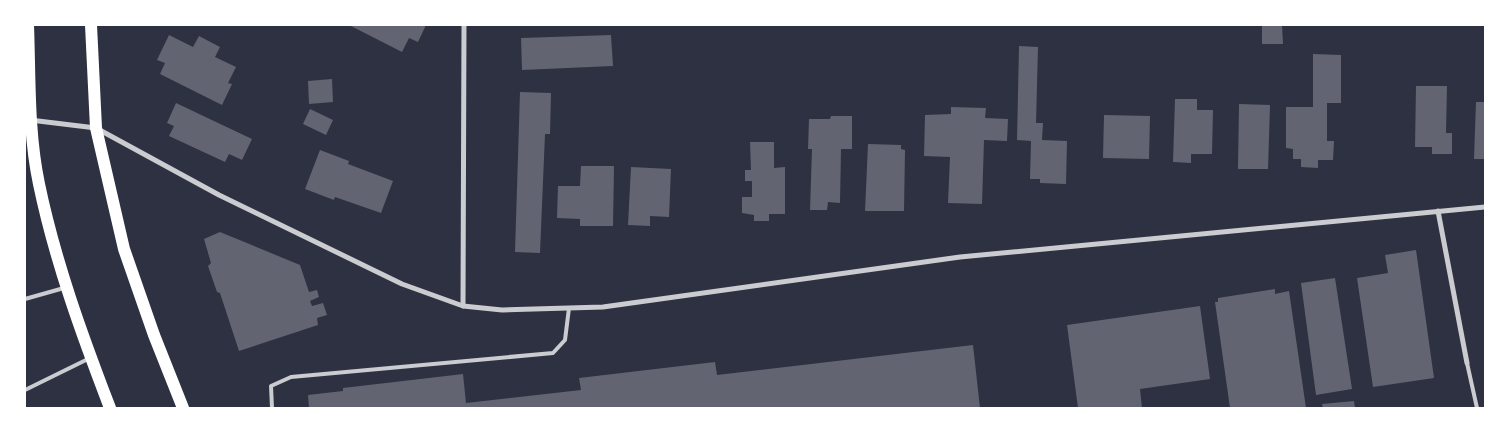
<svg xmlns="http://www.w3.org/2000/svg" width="1510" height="433" viewBox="0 0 1510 433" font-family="'Open Sans',sans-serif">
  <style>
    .building { fill: #626471 }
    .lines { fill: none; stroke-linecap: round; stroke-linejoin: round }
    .service { stroke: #caccd0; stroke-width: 4 }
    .minor { stroke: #caccd0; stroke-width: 5 }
    .primary { stroke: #fff; stroke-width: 12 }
  </style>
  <rect width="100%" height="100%" fill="#2d3142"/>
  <!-- building -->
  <g class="building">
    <polygon points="349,25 426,25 418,42 409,38 402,52"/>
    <polygon points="1262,26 1282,26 1283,44 1262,44"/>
    <polygon points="169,35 193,47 199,36 220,47 215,57 236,67 228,83 232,84 222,105 160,74 165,63 157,60"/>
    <polygon points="611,35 613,66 522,70 521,38"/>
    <polygon points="1019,46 1038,47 1036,123 1043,123 1042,140 1067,141 1066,184 1040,183 1040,179 1030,179 1031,141 1017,140"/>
    <polygon points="1313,54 1341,55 1341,103 1327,103 1327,141 1334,141 1333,160 1318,160 1318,168 1301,167 1301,159 1293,159 1293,149 1286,148 1286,107 1313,107"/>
    <polygon points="332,79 333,102 309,104 308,81"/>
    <polygon points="1416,86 1447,86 1446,133 1452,133 1452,154 1432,154 1432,147 1415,147"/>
    <polygon points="520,92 551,93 550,134 545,134 540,253 515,252"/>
    <polygon points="1175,99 1197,99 1197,110 1213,110 1212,154 1191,154 1191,163 1173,162"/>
    <polygon points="1476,102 1485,102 1485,159 1474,159"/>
    <polygon points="176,103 252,139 242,160 229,154 225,162 169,136 174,126 167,123"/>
    <polygon points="1239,104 1270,105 1268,169 1238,169"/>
    <polygon points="951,107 986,108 985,118 1008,119 1007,141 984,140 982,204 948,203 950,157 924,156 925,115 951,114"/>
    <polygon points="310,109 333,120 326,135 303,124"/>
    <polygon points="1104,115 1150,116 1149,159 1103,158"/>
    <polygon points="831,116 852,116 852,149 841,149 840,203 828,202 827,210 810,210 812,149 808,149 809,119 830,119"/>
    <polygon points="750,142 774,142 774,168 785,167 785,214 769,214 769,221 754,221 754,215 742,213 742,197 752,197 752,181 745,181 745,170 751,170"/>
    <polygon points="868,144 901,145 901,149 905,150 904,211 865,211"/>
    <polygon points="320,150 349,161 348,164 393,181 381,213 335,197 334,200 305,189"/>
    <polygon points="581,166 614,166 613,226 580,226 580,219 557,218 558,186 580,186"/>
    <polygon points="631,167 671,169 669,217 650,216 650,226 628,225"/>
    <polygon points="220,232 300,265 309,292 317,290 319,297 310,301 312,306 323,303 327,315 317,318 318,325 239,351 220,293 217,292 208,266 211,263 204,239"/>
    <polygon points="1416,250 1434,378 1373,387 1357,278 1388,273 1385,255"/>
    <polygon points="1335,278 1352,389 1316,395 1301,283"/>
    <polygon points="1275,289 1275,294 1289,291 1306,408 1230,408 1215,302 1218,302 1218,298"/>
    <polygon points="1200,306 1210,379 1140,389 1142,408 1078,408 1067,325"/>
    <polygon points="973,345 980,408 309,408 308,395 343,391 343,388 463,374 466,403 581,390 579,378 715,362 717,375"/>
    <polygon points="1354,401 1355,408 1323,408 1322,404"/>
  </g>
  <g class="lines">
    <!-- service -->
    <g class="service">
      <polyline points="25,299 64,288"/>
      <polyline points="1467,363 1477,408"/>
      <polyline points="25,390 88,359"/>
      <polyline points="272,408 271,386 291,377 553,353 565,340 569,308"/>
    </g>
    <!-- minor -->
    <g class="minor">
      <polyline points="30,120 96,128 219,195 402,284 463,306 502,310 603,307 960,257 1485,207"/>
      <polyline points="1438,211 1467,363"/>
      <polyline points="463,306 464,25"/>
    </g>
    <!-- primary -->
    <g class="primary">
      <path d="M 28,25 C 30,77 28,132 39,184 C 55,261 82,335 110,408"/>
      <polyline points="91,25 96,128 124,249 154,335 183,408"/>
    </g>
  </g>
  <!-- border -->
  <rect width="1510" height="433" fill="none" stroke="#ffffff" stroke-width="52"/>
</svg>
